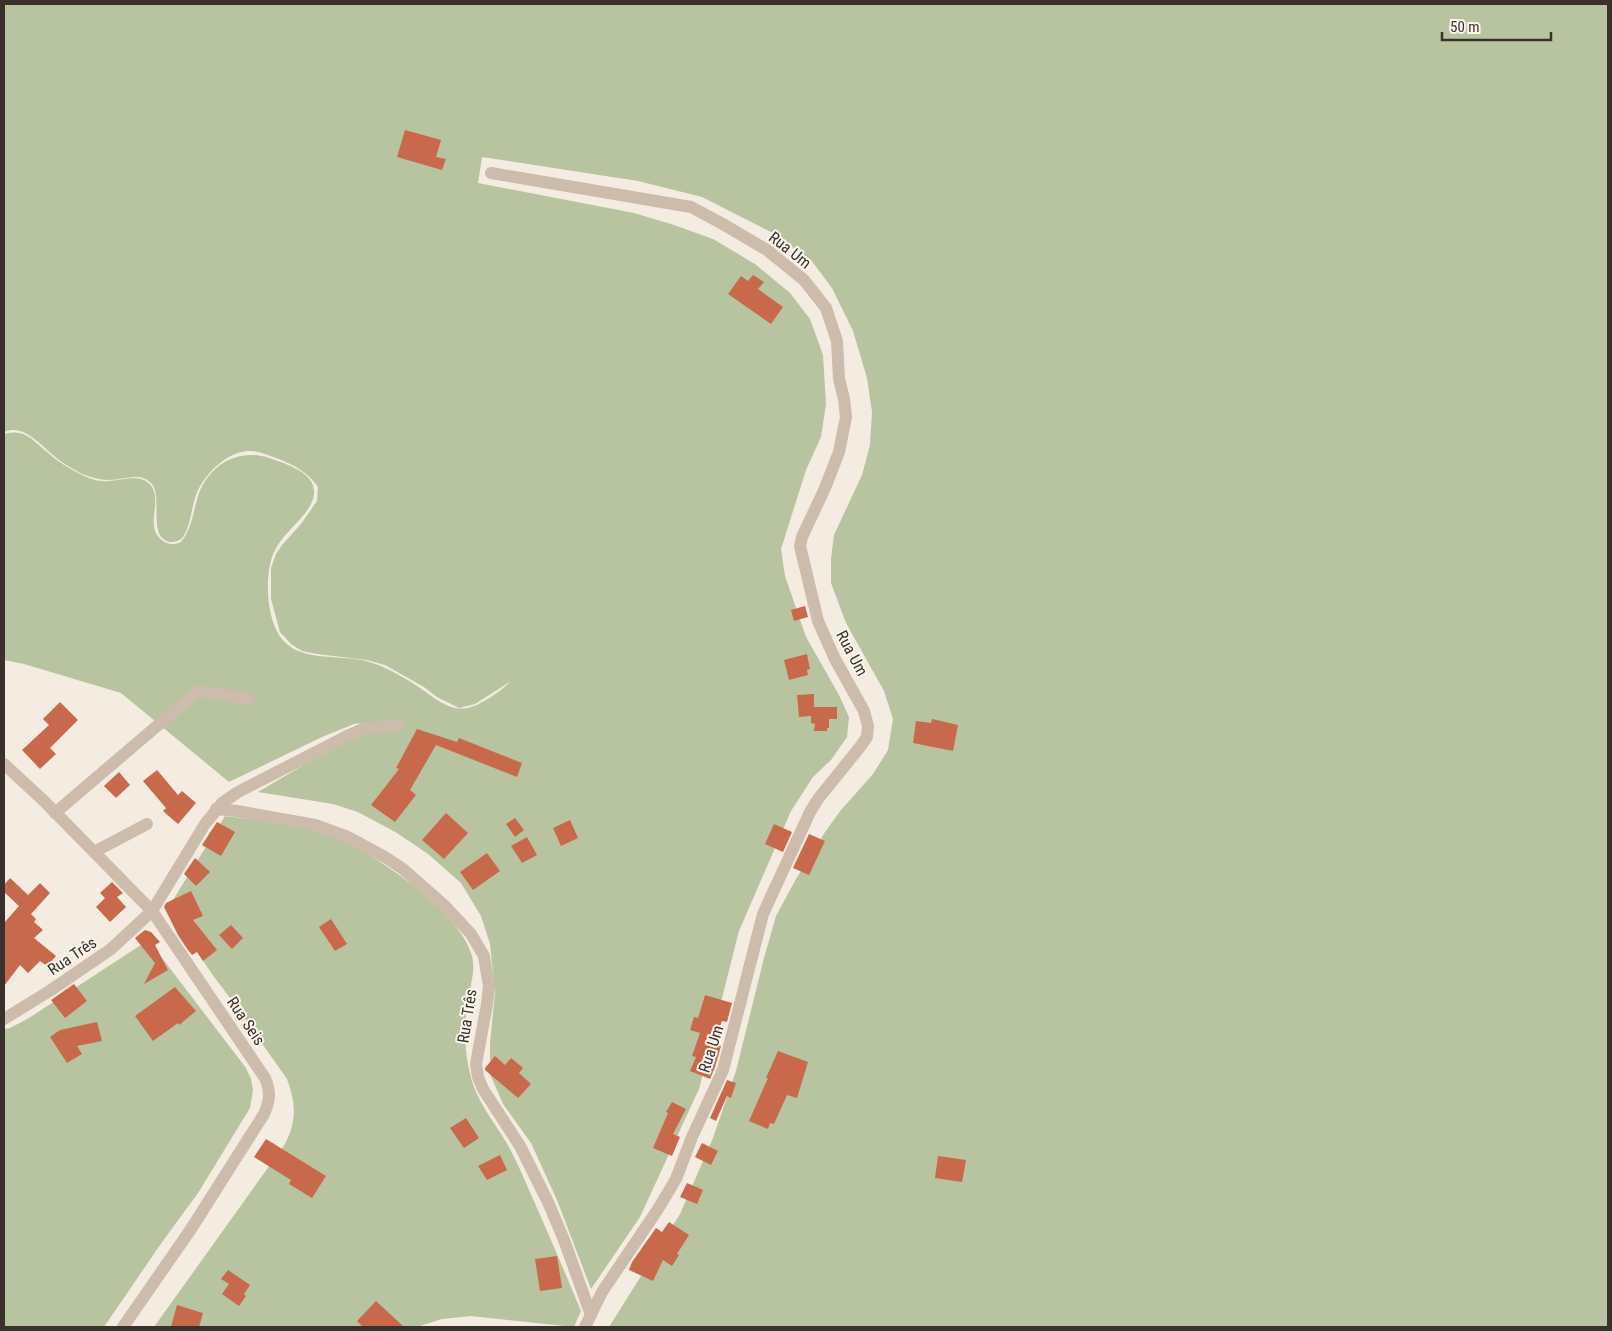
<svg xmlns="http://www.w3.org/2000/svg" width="1612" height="1331" viewBox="0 0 1612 1331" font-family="'Roboto Condensed',sans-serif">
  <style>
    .green { fill: #b8c4a0 }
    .building { fill: #c8694b }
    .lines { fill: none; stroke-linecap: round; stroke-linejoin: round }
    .minor { stroke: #cdbbac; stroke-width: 12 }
    .labels { text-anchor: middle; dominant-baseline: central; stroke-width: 4; stroke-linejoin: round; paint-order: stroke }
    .street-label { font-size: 16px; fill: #3b302b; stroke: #fbf5ee }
  </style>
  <rect width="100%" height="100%" fill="#f4ebe1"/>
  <!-- green -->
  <g class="green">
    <path d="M 4,4 L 1608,4 L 1608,1327 L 609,1327 L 680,1214 L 713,1138 L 736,1071 L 764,958 L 776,916 L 796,879 L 825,832 L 841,810 L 873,774 L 888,750 L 893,719 L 884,691 L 846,623 L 831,583 L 831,559 L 834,535 L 862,475 L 870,445 L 872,412 L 867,378 L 853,331 L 832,288 L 811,260 L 771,232 L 702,197 L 638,181 L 482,157 L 478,183 L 634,213 L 674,225 L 713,239 L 755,264 L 790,293 L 810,319 L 823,355 L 826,404 L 821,437 L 806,470 L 781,549 L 785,576 L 806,637 L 839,695 L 849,717 L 847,737 L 831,760 L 813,777 L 791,811 L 739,931 L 699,1089 L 640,1217 L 591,1289 L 557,1200 L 531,1143 L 503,1104 L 490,1074 L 490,1043 L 495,992 L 490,944 L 481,916 L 461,883 L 428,854 L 397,833 L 358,812 L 333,804 L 258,792 L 344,741 L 399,720 L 354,724 L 322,737 L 229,782 L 121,693 L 24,664 L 4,660 L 4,434 C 10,432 16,432 23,434 C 32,437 39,446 47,452 C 58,462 70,469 82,475 C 90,479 100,482 108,481 C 122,481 142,472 152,487 C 162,503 144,528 163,541 C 169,545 175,545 181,542 C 193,527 193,510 199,493 C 211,464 238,448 269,458 C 296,467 330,479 306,512 C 296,525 283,535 275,550 C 264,571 266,615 279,635 C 296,663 338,654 366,661 C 384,666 398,674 414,684 C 438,699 454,720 484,701 C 494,696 503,689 511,681 L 475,704 L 459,708 L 437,697 L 424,687 L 385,665 L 367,660 L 317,654 L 302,651 L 291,644 L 280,632 L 271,599 L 271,568 L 276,554 L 282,545 L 301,524 L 317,501 L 318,487 C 307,471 294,465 276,458 C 268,455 258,451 250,451 C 228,451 208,471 198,490 C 191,505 192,523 183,537 C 180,541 175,542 170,542 C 147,538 163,497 152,484 C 141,471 124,480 109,480 C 100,480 89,477 80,473 C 70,467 60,462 52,454 C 38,443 24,424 4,432 Z"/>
    <path d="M 225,816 C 255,820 285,823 315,830 C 359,841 461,910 472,956 C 476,972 469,990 467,1005 C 463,1033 465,1060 474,1087 C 482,1109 499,1128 510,1149 C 517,1162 523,1176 529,1190 C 547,1230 564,1270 581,1311 L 574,1327 L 471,1316 L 442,1319 L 417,1327 L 154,1327 L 285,1144 C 297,1120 296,1104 287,1079 L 233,1002 L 212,974 L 168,908 Z"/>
    <polygon points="147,941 159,954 246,1068 251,1079 253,1090 250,1108 198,1193 160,1245 104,1327 4,1327 4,1029 10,1028 29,1018"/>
  </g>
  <!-- building -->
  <g class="building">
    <polygon points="405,130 441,140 436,157 446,159 442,170 397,157"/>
    <polygon points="753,275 764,282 758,289 783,307 771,324 728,294 741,276 748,281"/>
    <polygon points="805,606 808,617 794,621 791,610"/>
    <polygon points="807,654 810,669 807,670 808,675 789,680 784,660"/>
    <polygon points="814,694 814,707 837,707 837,719 829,719 829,728 827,728 827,731 814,731 815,724 811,723 811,716 799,717 797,695"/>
    <polygon points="60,702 78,720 50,748 56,754 40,769 22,750 49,725 43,719"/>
    <polygon points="932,719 958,725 953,751 913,743 916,721 931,723"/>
    <polygon points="417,729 457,742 459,738 522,763 517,777 436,745 410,790 416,795 395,822 371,805 399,769 396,768"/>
    <polygon points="157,770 178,795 182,791 196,803 178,824 163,811 166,808 143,781"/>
    <polygon points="119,772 130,785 116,798 104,786"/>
    <polygon points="446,813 468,833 444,859 422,840"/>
    <polygon points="515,818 524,830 515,837 506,824"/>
    <polygon points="570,820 578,838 561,846 553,828"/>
    <polygon points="217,822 235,832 221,856 202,845"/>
    <polygon points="774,824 792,832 783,852 765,844"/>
    <polygon points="809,834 825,841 809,875 793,868"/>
    <polygon points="527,837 537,855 522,863 511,846"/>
    <polygon points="487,853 500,871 473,890 460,872"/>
    <polygon points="195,858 210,872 196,886 184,874"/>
    <polygon points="10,878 28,895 40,883 50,893 31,914 36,919 34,922 43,930 34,938 56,956 47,966 40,961 28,973 20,965 4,986 4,923 19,906 4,892 4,885"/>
    <polygon points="112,882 123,893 117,897 126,907 110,922 96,907 105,898 100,893"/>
    <polygon points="191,891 203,916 193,920 217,950 203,961 197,952 192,955 188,950 178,935 164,907 166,903"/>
    <polygon points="331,919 347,944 335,951 319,927"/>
    <polygon points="231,925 243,938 232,949 219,935"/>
    <polygon points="145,930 151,932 160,942 155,945 168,970 144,984 155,963 135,938"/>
    <polygon points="74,984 87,1001 65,1018 51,1000"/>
    <polygon points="175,987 196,1011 179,1025 178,1023 153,1041 135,1016"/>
    <polygon points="705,995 732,1003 727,1022 722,1021 714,1044 721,1046 715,1067 710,1079 690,1071 696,1057 692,1056 700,1033 690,1030 694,1017 698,1018"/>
    <polygon points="97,1022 102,1041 77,1046 82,1054 67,1063 50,1037 60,1030"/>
    <polygon points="778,1051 808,1062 797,1098 787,1095 774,1124 770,1123 768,1129 749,1121 768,1078 766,1078"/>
    <polygon points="495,1056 505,1065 511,1058 523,1068 519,1073 531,1084 518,1098 485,1070 485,1068"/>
    <polygon points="727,1080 736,1083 731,1098 727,1096 716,1121 710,1118"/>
    <polygon points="672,1102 686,1109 673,1134 680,1137 672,1156 653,1148 668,1113 666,1112"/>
    <polygon points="466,1118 479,1138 464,1148 450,1128"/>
    <polygon points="266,1139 326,1176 312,1198 289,1184 291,1180 254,1157"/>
    <polygon points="702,1143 718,1151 711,1165 695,1157"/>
    <polygon points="500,1155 507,1170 487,1180 478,1166"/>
    <polygon points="938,1156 966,1160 962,1182 935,1178"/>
    <polygon points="687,1183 703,1190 697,1204 680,1197"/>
    <polygon points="669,1222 689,1235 677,1254 679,1255 672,1266 663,1260 653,1281 629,1270 632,1262 656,1228 662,1232"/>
    <polygon points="557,1256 562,1288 540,1291 535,1259"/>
    <polygon points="228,1270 250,1285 244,1294 246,1296 239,1306 222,1294 229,1284 221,1279"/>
    <polygon points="376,1301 404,1327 363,1327 357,1321"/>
    <polygon points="177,1305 203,1313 199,1327 171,1327"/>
  </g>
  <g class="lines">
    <!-- minor -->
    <g class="minor">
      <polyline points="491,173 691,207 721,223 767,250 804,280 826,308 837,341 839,379 844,399 846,417 839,452 825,488 802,537 800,546 818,621 835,659 864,711 868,726 867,737 860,747 818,799 810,812 763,914 723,1070 692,1137 676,1179 658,1209 602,1292 585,1327"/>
      <path d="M 4,764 L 44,801 L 152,911 L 265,1078 C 271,1092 270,1100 264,1114 L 191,1229 L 123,1327"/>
      <polyline points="216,809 237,811 315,825 348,837 385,857 403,869 445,906 471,934 484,956 489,986 487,1004 476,1064 478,1077 483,1089 520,1146 548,1202 564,1240 591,1315"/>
      <polyline points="55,813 198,691 249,699"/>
      <polyline points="94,852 147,824"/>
      <polyline points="4,1019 51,990 111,949 152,911 205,824 222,803 238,792 347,736 363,729 398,725"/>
    </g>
  </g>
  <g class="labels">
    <!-- street labels -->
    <g class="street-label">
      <text transform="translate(790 250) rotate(38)">Rua Um</text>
      <text transform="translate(852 653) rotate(62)">Rua Um</text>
      <text transform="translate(72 956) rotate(-34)">Rua Três</text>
      <text transform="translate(467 1016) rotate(-81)">Rua Três</text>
      <text transform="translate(246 1021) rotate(56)">Rua Seis</text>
      <text transform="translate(711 1049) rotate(-72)">Rua Um</text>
    </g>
  </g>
  <!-- border -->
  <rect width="1612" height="1331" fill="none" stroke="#3b302b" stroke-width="10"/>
  <!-- scale -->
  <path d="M1442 32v8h109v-8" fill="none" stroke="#3b302b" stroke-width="2.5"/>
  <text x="1450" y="32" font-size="15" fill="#3b302b" stroke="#fbf5ee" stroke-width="4" paint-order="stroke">50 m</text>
</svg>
